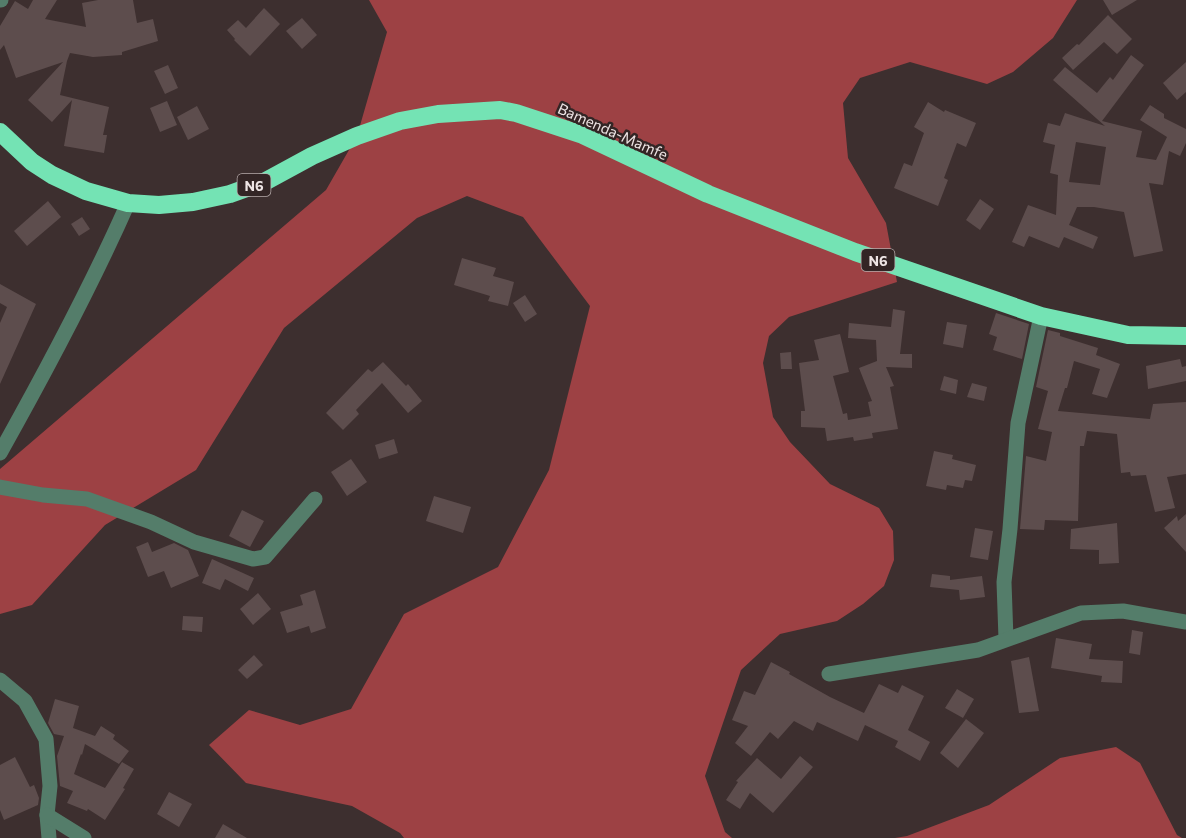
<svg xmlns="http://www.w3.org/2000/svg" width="1186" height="838" viewBox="0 0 1186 838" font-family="Commissioner,sans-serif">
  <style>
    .forest { fill: #9d4144 }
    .building { fill: #5d4d4d; fill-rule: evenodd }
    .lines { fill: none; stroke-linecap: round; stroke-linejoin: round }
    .minor { stroke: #547d6a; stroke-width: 15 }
    .highway { stroke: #74e3b4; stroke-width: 18 }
    .labels { text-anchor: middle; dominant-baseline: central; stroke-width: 5; stroke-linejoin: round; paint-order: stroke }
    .shield { fill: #332525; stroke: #b6abab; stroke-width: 1.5 }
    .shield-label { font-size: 14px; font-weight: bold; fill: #eee4e4 }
    .street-label { font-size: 15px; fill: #eee4e4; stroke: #332525 }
  </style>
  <rect width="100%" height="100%" fill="#3d2f2f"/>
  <!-- forest -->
  <g class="forest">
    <polygon points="369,0 1077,0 1053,38 1013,72 987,84 910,62 860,78 843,103 848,158 886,223 897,282 789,317 769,336 763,363 773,417 790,442 830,484 879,508 893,531 894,560 884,586 863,604 837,621 780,634 741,670 705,776 725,832 732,838 404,838 400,833 352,806 246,783 209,745 249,710 300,725 351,709 404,614 498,567 549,470 590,306 523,217 467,196 417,218 284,328 196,470 105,525 32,605 0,614 0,469 326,190 357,136 387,32"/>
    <polygon points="1116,747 1140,763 1177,835 1182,838 895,838 907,836 989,805 1060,758"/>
  </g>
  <!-- building -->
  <g class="building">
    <polygon points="33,0 57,0 45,19 86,27 82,3 98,0 133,0 137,23 153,19 158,41 122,52 122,55 93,57 70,53 67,61 60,95 109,107 103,135 107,135 104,153 64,146 72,100 52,122 28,100 63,62 16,78 4,45 0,50 0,26 15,1 28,9"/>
    <polygon points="1103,0 1137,0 1112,15"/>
    <polygon points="264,8 280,24 250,56 234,40 235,39 227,30 238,20 246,28"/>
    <polygon points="1108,15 1132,39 1117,54 1104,42 1073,70 1062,58 1077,44 1079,45"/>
    <polygon points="302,18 317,35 302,49 286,31"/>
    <path d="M 1131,55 L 1144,65 L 1102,121 L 1142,131 L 1136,157 L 1156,160 L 1167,137 L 1140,120 L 1150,105 L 1164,114 L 1164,118 L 1186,129 L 1186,143 L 1180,156 L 1169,151 L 1163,185 L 1149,183 L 1163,251 L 1134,257 L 1124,212 L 1094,207 L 1077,207 L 1069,225 L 1098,237 L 1093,249 L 1064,237 L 1059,248 L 1029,236 L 1024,247 L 1012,242 L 1028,205 L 1056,215 L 1058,175 L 1050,173 L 1055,145 L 1043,142 L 1048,123 L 1060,126 L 1065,113 L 1105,126 L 1053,80 L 1065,67 L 1097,93 L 1110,77 L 1113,80 ZM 1076,142 L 1106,147 L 1100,185 L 1069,182 Z"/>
    <polygon points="1186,62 1186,92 1177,100 1163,83"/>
    <polygon points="168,65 178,88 165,94 154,71"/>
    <polygon points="167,101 177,125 160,132 150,108"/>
    <polygon points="928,102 944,112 945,110 976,123 966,147 957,143 944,178 948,180 938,206 894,188 904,163 912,166 924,133 914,127"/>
    <polygon points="197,106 209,129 188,140 177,117"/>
    <polygon points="980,199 994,209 980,230 966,220"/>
    <polygon points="48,201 61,217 27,246 14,231"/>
    <polygon points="82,217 90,229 79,236 71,224"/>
    <polygon points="462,258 496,268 493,276 514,282 508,306 488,301 490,296 454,285"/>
    <polygon points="0,284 36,304 0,384 0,323 7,307 0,303"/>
    <polygon points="525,295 537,314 525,322 513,303"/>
    <polygon points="893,309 905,311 900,354 912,354 912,368 886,367 894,386 890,387 898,429 872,433 873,438 854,441 853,437 827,441 825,428 801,427 801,411 805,411 799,363 819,360 814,340 840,334 849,372 833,376 843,414 847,413 848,420 871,416 868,402 872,401 859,368 877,361 876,340 848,338 849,323 891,327"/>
    <polygon points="996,313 1029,324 1022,359 993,350 997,337 989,334"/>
    <polygon points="947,322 967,325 963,348 943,344"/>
    <polygon points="1048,330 1060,333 1060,336 1098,348 1096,355 1120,364 1107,398 1092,394 1100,369 1074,361 1067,388 1065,388 1058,411 1150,419 1153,404 1186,402 1186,474 1167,477 1175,508 1155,512 1146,475 1131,476 1130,472 1121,473 1117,434 1087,431 1084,446 1080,446 1078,521 1045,520 1044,530 1020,529 1026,456 1046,461 1052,432 1038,429 1048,391 1036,387"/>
    <polygon points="791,352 792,369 781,369 780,353"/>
    <polygon points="1180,359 1182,367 1186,366 1186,381 1148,389 1146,366"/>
    <polygon points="383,362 406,386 408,384 422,401 408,413 382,383 356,410 359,414 343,430 326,413 368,369 372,372"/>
    <polygon points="944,376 958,380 956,394 940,390"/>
    <polygon points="972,383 987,387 984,401 967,397"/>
    <polygon points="394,439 398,453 379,459 375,445"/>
    <polygon points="934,451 953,455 952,459 976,465 972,481 965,480 963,488 947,485 946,490 926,486"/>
    <polygon points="351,459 367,482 347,496 331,472"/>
    <polygon points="434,496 471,507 463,533 426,521"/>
    <polygon points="242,510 264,521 250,547 229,536"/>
    <polygon points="1186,514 1186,552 1164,528 1177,516 1178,521"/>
    <polygon points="1117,523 1119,563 1099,564 1099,550 1070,549 1071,529"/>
    <polygon points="975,528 993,531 988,560 970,557"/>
    <polygon points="148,542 152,552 174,543 188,550 199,576 171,588 164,571 148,577 136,547"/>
    <polygon points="212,559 254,578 248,591 225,579 220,590 202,583"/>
    <polygon points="932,574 950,576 950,580 982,576 985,597 960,600 959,590 930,587"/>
    <polygon points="315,590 326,628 311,633 309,626 287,633 280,612 303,605 300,595"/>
    <polygon points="258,593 271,609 253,625 240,609"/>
    <polygon points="183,616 203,617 202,632 182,630"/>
    <polygon points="1132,630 1143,632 1140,655 1129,653"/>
    <polygon points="1056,638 1092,644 1089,659 1123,661 1122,683 1101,682 1102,676 1051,668"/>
    <polygon points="254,655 263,665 247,679 238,670"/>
    <polygon points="1029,657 1039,711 1019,713 1011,661"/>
    <polygon points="771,662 790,672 789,674 830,697 864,713 879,684 898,693 902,685 924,696 908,730 930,742 920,761 895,747 898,741 865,725 858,741 817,722 813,731 794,721 778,739 770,732 751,756 735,743 748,726 732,720 744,691 755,695"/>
    <polygon points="957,689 974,699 963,718 945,708"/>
    <polygon points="55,699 79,706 73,728 95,736 101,726 115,735 113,739 129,751 119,764 85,744 82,755 81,754 74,774 105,788 122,762 134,769 123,788 125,789 105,820 88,809 87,811 67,803 73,791 60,786 57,756 64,736 54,734 48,723"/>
    <polygon points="966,719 984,733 958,768 940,753"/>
    <polygon points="800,756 813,767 773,813 750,793 740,809 726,800 738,782 736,781 757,758 781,779"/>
    <polygon points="15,757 30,787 34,785 39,798 38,805 4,820 0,810 0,765"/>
    <polygon points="169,792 192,804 179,827 157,814"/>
    <polygon points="223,824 247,838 215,838"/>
  </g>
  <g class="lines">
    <!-- minor -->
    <g class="minor">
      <polyline points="0,0 1,0"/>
      <path d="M 0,453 C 46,371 90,289 128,203"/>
      <polyline points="0,487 43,495 87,499 151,522 194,542 253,559 265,557 315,499"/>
      <polyline points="1006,639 1004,582 1010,529 1018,423 1041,316"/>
      <polyline points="829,674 978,650 1081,613 1123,611 1186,622"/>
      <polyline points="0,680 25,701 46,739 50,786 47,815 49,838"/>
      <polyline points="47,815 84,838"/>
    </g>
    <!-- highway -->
    <polyline class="highway" points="0,132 32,162 52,175 86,191 128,203 159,205 193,202 230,194 266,181 312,156 357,136 400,121 438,114 500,110 516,113 583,135 708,194 855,252 1041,316 1128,335 1186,336"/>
  </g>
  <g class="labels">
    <!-- shield labels -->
    <g class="shield">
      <rect x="237.5" y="174" width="33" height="22" rx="4.5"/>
      <rect x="861.5" y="249" width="33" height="22" rx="4.5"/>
    </g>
    <g class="shield-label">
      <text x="254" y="185">N6</text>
      <text x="878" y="260">N6</text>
    </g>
    <!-- street labels -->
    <g class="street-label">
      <text transform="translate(613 131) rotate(24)">Bamenda-Mamfe</text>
    </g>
  </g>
</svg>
